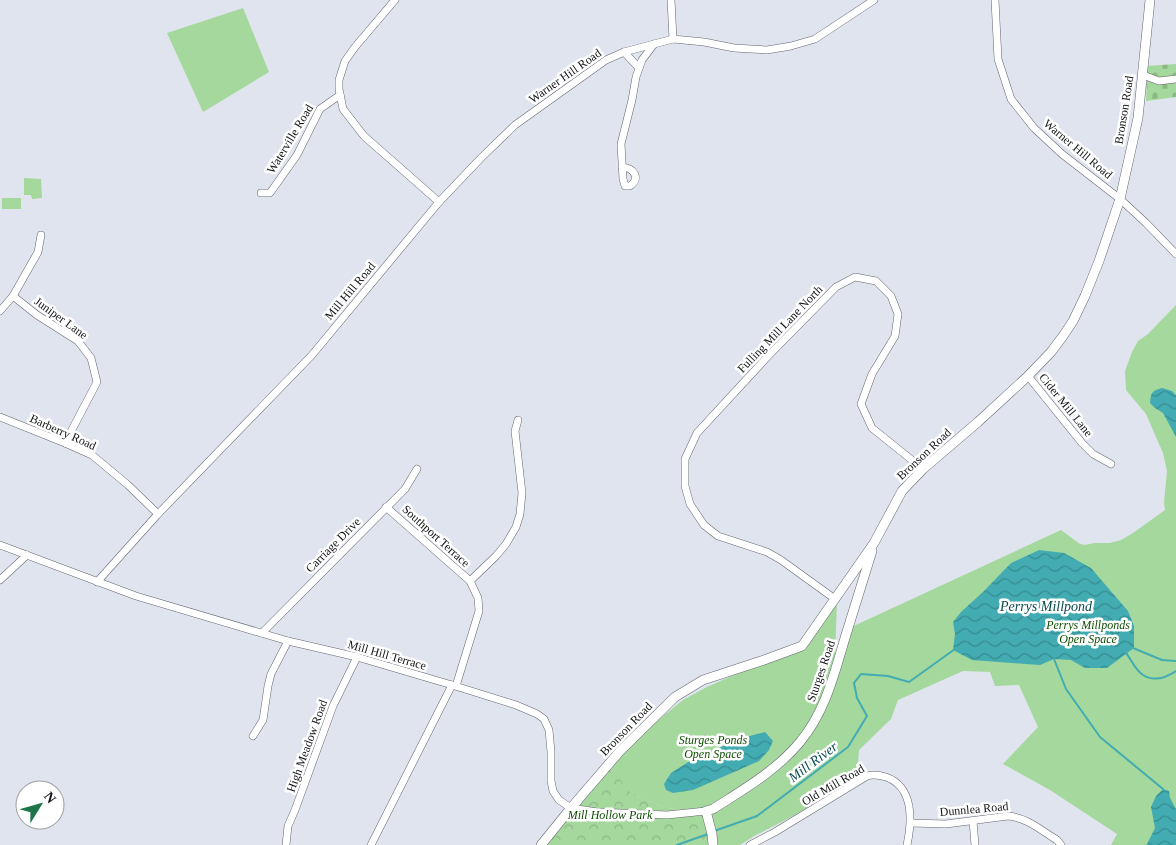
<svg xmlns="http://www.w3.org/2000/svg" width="1176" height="845" viewBox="0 0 1176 845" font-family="Georgia,serif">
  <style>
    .green { fill: #a4d89c }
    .forest { fill: url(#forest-crowns) }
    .cemetery { fill: url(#cemetery-stones) }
    .water { fill: url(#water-waves) }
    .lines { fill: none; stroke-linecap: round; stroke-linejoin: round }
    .stream { stroke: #42acb2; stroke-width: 2 }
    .minor-casing { stroke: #63656f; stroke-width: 8 }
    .major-casing { stroke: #63656f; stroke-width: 10 }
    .minor { stroke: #fff; stroke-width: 7 }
    .major { stroke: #fff; stroke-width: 9 }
    .labels { text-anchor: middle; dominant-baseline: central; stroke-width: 5; stroke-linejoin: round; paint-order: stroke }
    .street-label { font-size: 12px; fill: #131418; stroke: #fff }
    .park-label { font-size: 12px; font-style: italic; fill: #0e4e02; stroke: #fff }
    .water-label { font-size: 14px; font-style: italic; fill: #084a4d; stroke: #fff }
  </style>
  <defs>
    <pattern id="forest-crowns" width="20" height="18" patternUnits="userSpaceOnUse" patternTransform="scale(1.25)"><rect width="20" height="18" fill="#a4d89c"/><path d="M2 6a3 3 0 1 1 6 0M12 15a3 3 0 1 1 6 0" fill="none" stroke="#8cb886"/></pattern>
    <pattern id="cemetery-stones" width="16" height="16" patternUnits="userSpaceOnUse" patternTransform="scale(1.25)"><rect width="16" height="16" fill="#a4d89c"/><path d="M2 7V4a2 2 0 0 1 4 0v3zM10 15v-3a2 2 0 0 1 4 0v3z" fill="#8cb886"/></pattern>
    <pattern id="water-waves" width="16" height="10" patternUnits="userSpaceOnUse" patternTransform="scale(1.25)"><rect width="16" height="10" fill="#42acb2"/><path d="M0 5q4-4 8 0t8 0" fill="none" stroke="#368b90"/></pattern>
  </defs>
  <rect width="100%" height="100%" fill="#e0e4ee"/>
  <!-- green -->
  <g class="green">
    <polygon points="243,8 269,72 203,112 167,33"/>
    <polygon points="24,178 41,179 42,198 32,199 31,195 24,195"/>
    <rect x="2" y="198" width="19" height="11"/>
    <polygon points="1176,305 1176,845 1111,845 1117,834 1050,790 1003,764 1038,727 1019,685 995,686 990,672 963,671 898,700 891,719 859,750 857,777 795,815 754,836 740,845 718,845 710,813 666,808 629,792 610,767 646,730 683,700 707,687 801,645 837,602 835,655 845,630 1061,530 1080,544 1085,545 1095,543 1110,543 1121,540 1133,533 1165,510 1164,502 1167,471 1163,453 1146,414 1126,390 1125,371 1132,352 1138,341 1148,334"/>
  </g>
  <!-- forest -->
  <polygon class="forest" points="610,767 630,792 666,808 710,813 718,845 544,845"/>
  <!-- cemetery -->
  <polygon class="cemetery" points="1176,64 1176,97 1146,101 1147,80 1147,66"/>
  <!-- water -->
  <g class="water">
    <path d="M 1162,388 L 1172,391 L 1176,395 L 1176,437 L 1163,413 L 1155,408 L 1150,403 C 1151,392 1152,391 1162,388 Z"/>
    <polygon points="1039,550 1064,553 1091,568 1128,611 1134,626 1134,648 1107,668 1085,668 1071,660 1054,659 1040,665 972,660 953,650 955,634 953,622 961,612 983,592 1011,563"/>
    <polygon points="765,732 773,741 769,750 759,761 693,790 673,793 666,790 664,784 671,773 693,759 742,738"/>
    <polygon points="1163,789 1169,791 1170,798 1176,809 1176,845 1145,845 1147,844 1155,828 1151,807 1156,796"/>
  </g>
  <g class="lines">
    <!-- stream -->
    <g class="stream">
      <polyline points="1133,648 1162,660 1176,661"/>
      <path d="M 1126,653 C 1131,659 1135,670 1143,675 C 1154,682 1167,677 1176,671"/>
      <polyline points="1054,659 1066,689 1100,737 1163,789"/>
      <polyline points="714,831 757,816 848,747 867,716 857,698 854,683 861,674 888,676 909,682 955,649"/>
      <polyline points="677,845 708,834"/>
    </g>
    <!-- minor casing -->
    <g class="minor-casing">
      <g id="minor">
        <polyline points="395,0 355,47 345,61 339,80 339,89 343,109 364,136 439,202"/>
        <polyline points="671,0 673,39"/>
        <polyline points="995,0 998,59 1011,99 1034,128 1062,154 1120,199 1146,223 1176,254"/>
        <polyline points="624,52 639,68"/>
        <polyline points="1143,75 1159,81 1176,79"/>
        <path d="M 622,167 C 634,168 641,178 630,186 L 625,186 L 623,179 L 621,144 L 632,100 L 636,77 L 642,60 L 654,44"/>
        <polyline points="261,193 270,193 297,155 320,109 340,95"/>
        <polyline points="13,296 37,315 78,341 91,358 97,382 65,443"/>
        <polyline points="0,311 13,296 38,252 41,235"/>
        <polyline points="1028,376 1082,443 1093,454 1111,464"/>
        <polyline points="0,417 65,443 92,455 128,485 158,514"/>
        <polyline points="386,507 470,581 478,598 479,611 456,686"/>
        <polyline points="0,545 136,596 288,641 357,657 452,685 516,705 537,714 544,719 549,730 551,752 551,781 553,791 559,800 571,808 597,812 667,815 706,811"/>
        <polyline points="0,580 27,555"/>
        <polyline points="470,581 496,556 506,544 516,527 520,514 522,493 515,431 518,420"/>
        <polyline points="97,582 158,514 312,355 439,202 481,158 515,125 606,60 624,52 673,39 704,42 734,48 767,50 791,46 815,39 874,0"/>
        <polyline points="835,599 781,560 767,552 718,536 704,525 690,504 685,486 685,459 697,433 770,354 836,287 855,277 876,281 891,296 898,314 895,336 872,374 861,404 872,428 923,469"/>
        <polyline points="262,633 405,489 417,469"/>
        <polyline points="253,736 263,720 268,686 271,674 288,641"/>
        <polyline points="973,821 975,845"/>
        <path d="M 911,823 L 946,824 L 1008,816 C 1026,817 1042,831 1057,840 L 1061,845"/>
        <polyline points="286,845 288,826 295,810 333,706 357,657"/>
        <polyline points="371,845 452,685"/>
        <path d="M 750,845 L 775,832 L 867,776 C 874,774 879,775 886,777 C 914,787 912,821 907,845"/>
      </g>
    </g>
    <!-- major casing -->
    <g class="major-casing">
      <g id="major">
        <polyline points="541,845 571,808 620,751 675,697 703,680 764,660 802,646 874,543 902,491 923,469 978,422 1028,376 1051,352 1063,336 1073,321 1085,296 1099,261 1120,199 1138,118 1150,0"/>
        <path d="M 713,845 L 712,834 L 706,811 L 713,809 C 744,789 776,771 800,742 C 825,712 834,675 845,638 C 854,609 863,580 872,551"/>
      </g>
    </g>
    <!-- minor -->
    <use href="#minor" class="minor"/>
    <!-- major -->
    <use href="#major" class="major"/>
  </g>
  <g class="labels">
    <!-- street labels -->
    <g class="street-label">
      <text transform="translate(565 76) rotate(-35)">Warner Hill Road</text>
      <text transform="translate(1124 110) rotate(-81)">Bronson Road</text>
      <text transform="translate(290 139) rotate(-59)">Waterville Road</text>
      <text transform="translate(1078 149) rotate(40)">Warner Hill Road</text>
      <text transform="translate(350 291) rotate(-50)">Mill Hill Road</text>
      <text transform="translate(61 318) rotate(36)">Juniper Lane</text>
      <text transform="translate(780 329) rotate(-46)">Fulling Mill Lane North</text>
      <text transform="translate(1066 405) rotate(51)">Cider Mill Lane</text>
      <text transform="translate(63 432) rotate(24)">Barberry Road</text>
      <text transform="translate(924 454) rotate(-43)">Bronson Road</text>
      <text transform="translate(436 536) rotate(42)">Southport Terrace</text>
      <text transform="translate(333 545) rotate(-45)">Carriage Drive</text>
      <text transform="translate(387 655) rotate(16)">Mill Hill Terrace</text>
      <text transform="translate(821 671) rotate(-71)">Sturges Road</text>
      <text transform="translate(626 729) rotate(-46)">Bronson Road</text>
      <text transform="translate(307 746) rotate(-70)">High Meadow Road</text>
      <text transform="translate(833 785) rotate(-30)">Old Mill Road</text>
      <text transform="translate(974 809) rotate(-5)">Dunnlea Road</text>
    </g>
    <!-- park labels -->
    <g class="park-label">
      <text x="1088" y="625">Perrys Millponds<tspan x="1088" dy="14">Open Space</tspan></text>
      <text x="713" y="740">Sturges Ponds<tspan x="713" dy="14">Open Space</tspan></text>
      <text x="610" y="815">Mill Hollow Park</text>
    </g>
    <!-- water labels -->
    <g class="water-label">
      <text x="1046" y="606">Perrys Millpond</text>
      <text transform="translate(813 762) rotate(-37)">Mill River</text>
    </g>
  </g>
  <!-- north arrow -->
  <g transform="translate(40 805) rotate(53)"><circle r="24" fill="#ffffff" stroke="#a1a1a3"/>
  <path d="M0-4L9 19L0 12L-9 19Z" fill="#1e7549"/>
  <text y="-8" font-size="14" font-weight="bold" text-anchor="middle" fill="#131418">N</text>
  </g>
</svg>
